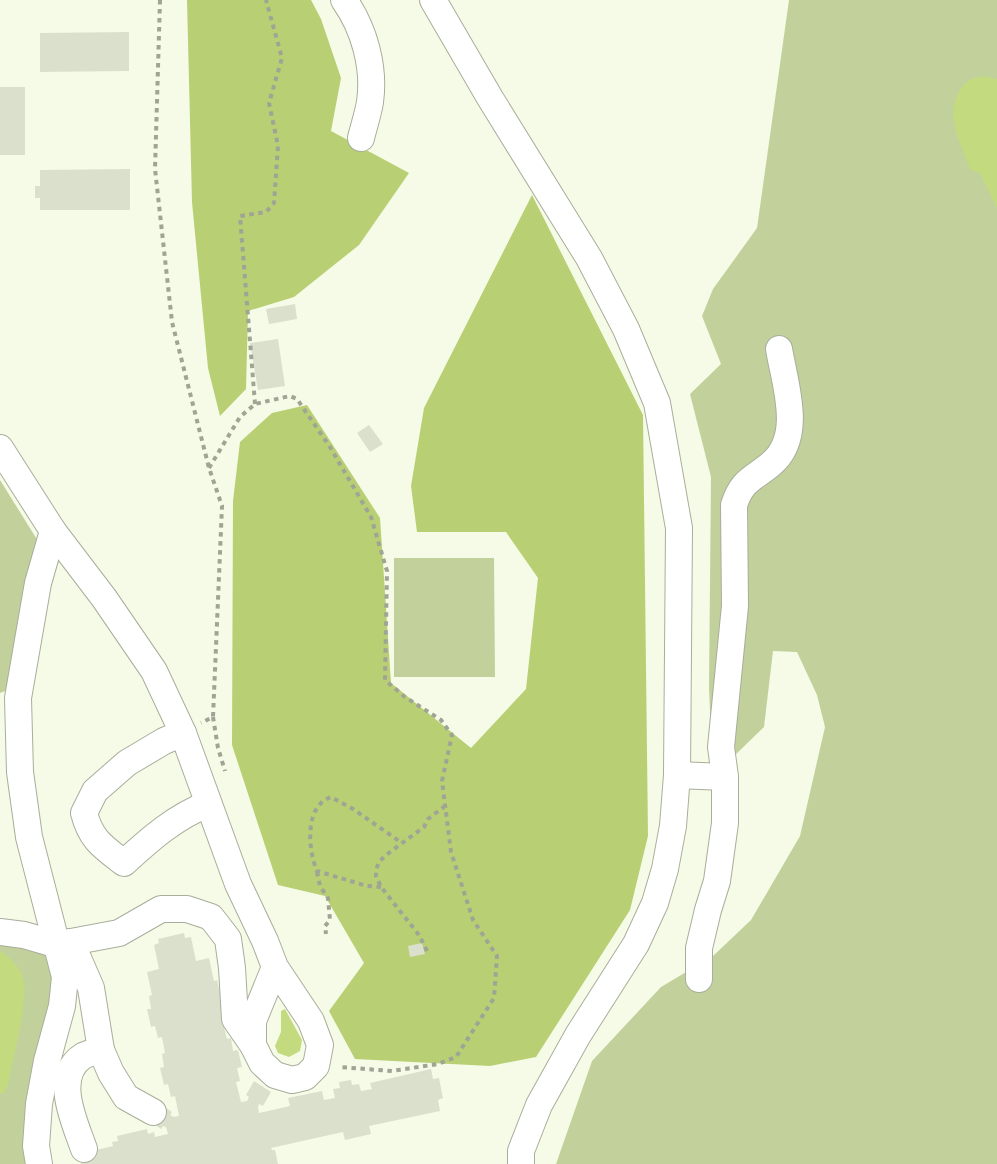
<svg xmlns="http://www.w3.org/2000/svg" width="997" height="1164" viewBox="0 0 997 1164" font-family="Overpass,sans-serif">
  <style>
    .green { fill: #c2d19c }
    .forest { fill: #b8cf74 }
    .water { fill: #c3da7f }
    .building { fill: #dae0cc }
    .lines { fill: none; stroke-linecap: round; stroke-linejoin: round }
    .minor-casing { stroke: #a8ae9b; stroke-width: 28 }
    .path { stroke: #a0a495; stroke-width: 4; stroke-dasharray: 4.5 4.5; stroke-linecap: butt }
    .minor { stroke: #fff; stroke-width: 26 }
  </style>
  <rect width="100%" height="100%" fill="#f5fbe6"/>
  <!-- green -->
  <g class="green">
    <polygon points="789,0 997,0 997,1164 556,1164 592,1061 661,987 713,956 751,920 800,836 825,727 817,695 797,652 773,651 764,727 733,757 712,757 709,688 711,477 690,394 721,364 702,316 713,289 757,228"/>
    <polygon points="0,480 38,541 13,688 0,693"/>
    <polygon points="394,558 494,558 495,677 394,677"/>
    <polygon points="0,925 53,950 55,1000 32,1164 0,1164"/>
  </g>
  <!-- forest -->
  <g class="forest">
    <polygon points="187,0 311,0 321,19 341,78 331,131 409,173 359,245 294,297 248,311 246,389 220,416 208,368 192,202"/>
    <polygon points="532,195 643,415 648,836 630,910 536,1057 490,1066 355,1059 329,1011 364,963 325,896 278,885 232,745 233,501 240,442 272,413 307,405 380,518 391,683 471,748 526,689 538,578 506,532 417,532 411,486 424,408"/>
  </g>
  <!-- water -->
  <g class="water">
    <path d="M 983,76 L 997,79 L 997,208 L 980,173 L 970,169 C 961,143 944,117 960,90 C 966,80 973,78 983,76 Z"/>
    <path d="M 0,951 C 9,957 17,964 22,975 C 31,993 12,1062 8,1085 L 3,1094 L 0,1094 Z"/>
    <polygon points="285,1009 302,1040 300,1051 289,1057 278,1053 275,1046 281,1032 281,1011"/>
  </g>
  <!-- building -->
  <g class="building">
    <polygon points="129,32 129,71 40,72 40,33"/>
    <rect x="0" y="87" width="25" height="68"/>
    <polygon points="130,169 130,210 40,210 40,198 35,198 35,186 40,186 40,170"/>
    <polygon points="295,304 297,319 269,324 266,309"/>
    <polygon points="278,339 285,386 258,390 250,343"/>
    <polygon points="369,425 383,444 370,452 357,433"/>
    <polygon points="184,933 185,938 191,937 196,961 209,958 214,981 217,980 220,993 225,992 227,1022 223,1023 227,1039 231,1038 233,1051 238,1050 242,1067 237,1068 240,1081 236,1082 241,1102 247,1101 249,1097 246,1095 254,1081 271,1092 263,1106 259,1104 258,1107 259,1113 290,1106 288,1098 322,1091 324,1100 335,1098 333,1089 340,1088 339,1082 351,1080 352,1085 359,1084 361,1091 372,1089 370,1083 431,1069 433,1079 439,1078 443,1098 438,1100 440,1111 369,1126 371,1134 345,1140 343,1132 271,1148 272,1150 275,1150 278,1164 81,1164 79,1154 113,1146 112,1142 118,1141 117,1136 147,1129 148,1134 154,1132 155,1137 168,1134 166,1127 163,1126 161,1129 148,1120 159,1103 172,1112 170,1115 174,1117 179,1116 175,1096 171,1097 168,1084 164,1085 160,1068 164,1067 162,1054 165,1053 162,1037 158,1038 155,1026 151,1027 147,1009 151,1009 149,996 152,995 147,972 159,969 154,945 159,943 158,939"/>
    <polygon points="422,943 425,954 410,957 408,946"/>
  </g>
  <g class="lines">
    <!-- minor casing -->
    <g class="minor-casing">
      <g id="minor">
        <path d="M 344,0 C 364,28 375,67 370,102 C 368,114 364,126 361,138"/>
        <polyline points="433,0 490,98 589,258 626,329 657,403 679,528 677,775 673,826 665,869 655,903 636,944 578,1035 539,1105 521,1151 521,1164"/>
        <polyline points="0,448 53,531 104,598 154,671 183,733 238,884 265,941 275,967 311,1021 320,1045 316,1066 305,1077 292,1080 275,1075 262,1063 253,1045 253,1021 275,967"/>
        <path d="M 183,733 L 164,741 L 127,763 L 95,791 L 84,813 C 91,840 103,847 124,863 C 150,839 175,817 208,804"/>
        <polyline points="677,775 725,777"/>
        <polyline points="0,932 24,935 55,944 71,942 91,988 101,1050 111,1073 126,1097 153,1112"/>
        <polyline points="71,942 119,933 161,909 187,909 211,917 228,939 232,968 235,1019 253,1045"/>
        <path d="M 699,979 L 699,948 L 708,910 L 717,881 L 725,823 L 725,777 L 721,747 L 735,606 L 734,505 C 742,480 752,480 771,464 C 804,437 785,385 779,349"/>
        <path d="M 84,1149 C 75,1123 52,1076 83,1056 C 88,1053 96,1052 101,1050"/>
        <polyline points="39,1164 36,1146 39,1104 47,1061 62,1006 65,977 29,837 20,772 18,698 38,583 53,531"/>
      </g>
    </g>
    <!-- path -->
    <g class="path">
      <polyline points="160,0 155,169 172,322 209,468 222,506 213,717 201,723"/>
      <polyline points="255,404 240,216 266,212 274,203 278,146 269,103 282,58 266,0"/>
      <polyline points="209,468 240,417 255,404 290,396 297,399 330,447 371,517 387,571 385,680 405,697 441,720 452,735 442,781 451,852 473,920 497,956 494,998 456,1057 438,1064 392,1071 339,1067"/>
      <polyline points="213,717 218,748 225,771"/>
      <polyline points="317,872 320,886 328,898 330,920 325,926 326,934"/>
      <path d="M 381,887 L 367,886 L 317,871 C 308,850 304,806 331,797 L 353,809 L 402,843"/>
      <polyline points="427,951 419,935 381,887 376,876 376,870 379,862 386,855 424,827 428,819 445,806"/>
    </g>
    <!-- minor -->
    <use href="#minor" class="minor"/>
  </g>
</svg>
